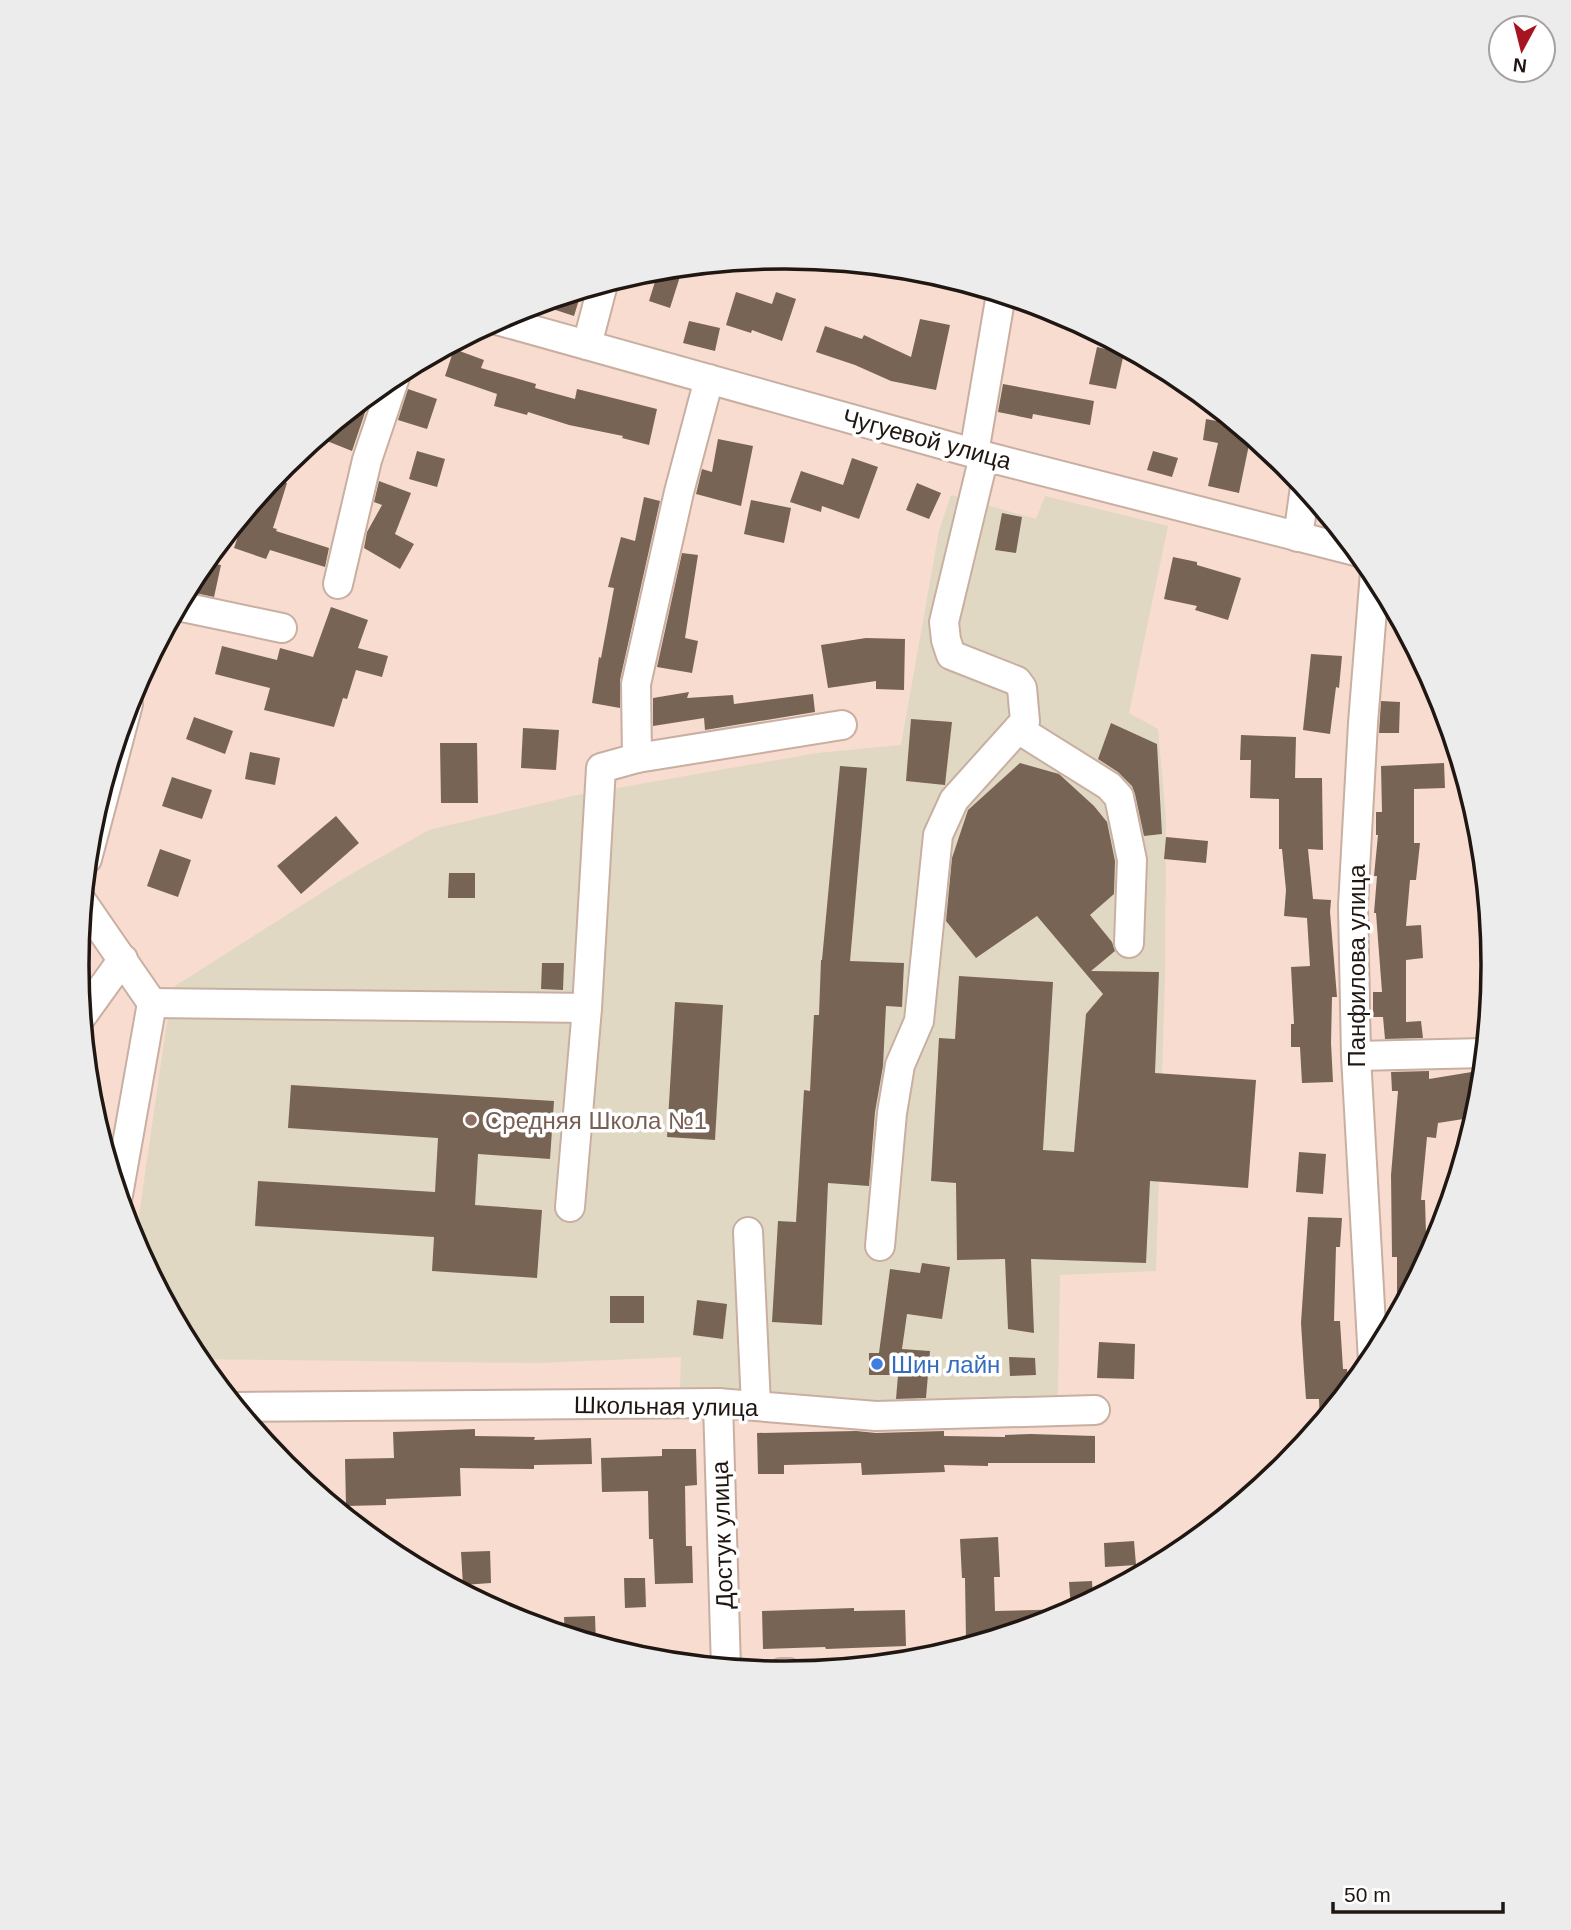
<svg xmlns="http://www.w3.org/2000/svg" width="1571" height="1930" viewBox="0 0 1571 1930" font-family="Arial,sans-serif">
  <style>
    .industrial { fill: #e1d8c3 }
    .building { fill: #786454 }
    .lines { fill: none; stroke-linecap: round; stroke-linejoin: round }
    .minor-casing { stroke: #c8afa2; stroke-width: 32 }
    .minor { stroke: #fff; stroke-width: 28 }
    .education-dot { fill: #8d6e63; stroke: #fff; stroke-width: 2.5 }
    .shop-dot { fill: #3f7fe0; stroke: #fff; stroke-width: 2.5 }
    .labels { text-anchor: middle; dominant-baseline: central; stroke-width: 7; stroke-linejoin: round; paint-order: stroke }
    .street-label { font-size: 24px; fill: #201712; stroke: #fff }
    .education-label { font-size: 24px; fill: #785e54; stroke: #fff; text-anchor: start }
    .shop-label { font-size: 24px; fill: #366cbe; stroke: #fff; text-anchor: start }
    .rim { fill: none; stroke: #201712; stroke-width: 3.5 }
  </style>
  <rect width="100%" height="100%" fill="#f7dccf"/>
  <!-- industrial -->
  <polygon class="industrial" points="951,495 1036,519 1045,496 1168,526 1129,713 1158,729 1166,819 1165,978 1156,1271 1060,1275 1058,1395 877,1403 680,1388 681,1357 539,1363 197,1359 135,1243 166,1028 175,986 351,874 429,830 577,795 817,753 901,745 939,531"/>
  <!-- building -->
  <g class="building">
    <polygon points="683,267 670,308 649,301 659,269"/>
    <polygon points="582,290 574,316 537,304 557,298"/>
    <polygon points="736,292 772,304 776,292 796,299 782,341 752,330 751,333 726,325"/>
    <polygon points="920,319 950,325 936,390 891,381 855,365 816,352 825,326 862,339 864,335 911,357"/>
    <polygon points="689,321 720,328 715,351 683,343"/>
    <polygon points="1097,347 1124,353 1116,389 1089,384"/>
    <polygon points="454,349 484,360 481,368 536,384 535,388 575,399 577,389 657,409 649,445 622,438 623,436 569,425 528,412 527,415 494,406 497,394 445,376"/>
    <polygon points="1003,384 1094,401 1090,425 1033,414 1032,419 998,412"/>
    <polygon points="408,389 437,399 427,429 398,420"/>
    <polygon points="372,392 352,451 317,437 341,418"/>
    <polygon points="1206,419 1239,425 1251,435 1239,493 1208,486 1218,443 1203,440"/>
    <polygon points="718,439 753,446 741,506 696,494 702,469 712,472"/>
    <polygon points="417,451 445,459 437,487 409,479"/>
    <polygon points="1153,451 1178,458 1172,477 1147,470"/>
    <polygon points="852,458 878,467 859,519 822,506 821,512 790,502 801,471 843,485"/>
    <polygon points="273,479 287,483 273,528 277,529 276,531 329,548 325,567 270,550 266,559 234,548 244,518 251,520 257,497"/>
    <polygon points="379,481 411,493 395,534 414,544 400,569 364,548 367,532 382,505 374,502"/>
    <polygon points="917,483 941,493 929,519 906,510"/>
    <polygon points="644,497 660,501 620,680 620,708 592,703 599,657 601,658 614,588 608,587 621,537 635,541"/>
    <polygon points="751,500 791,508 784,543 744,534"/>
    <polygon points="1002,513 1022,517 1016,553 995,550"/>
    <polygon points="682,553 698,555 685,638 698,641 692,673 657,667"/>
    <polygon points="1173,557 1197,562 1197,565 1241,578 1228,620 1195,610 1197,606 1164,599"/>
    <polygon points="204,562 221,565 214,597 186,591 197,571"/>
    <polygon points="331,607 368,620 358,648 388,656 382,677 356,670 347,699 343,698 334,727 264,710 270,688 215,674 222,646 277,660 280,648 313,657"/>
    <polygon points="866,638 905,639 904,690 876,689 876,681 828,688 821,645"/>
    <polygon points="1311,654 1342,656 1339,688 1336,687 1330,734 1303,730"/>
    <polygon points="689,692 687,698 733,695 734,704 813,694 815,712 705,730 704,718 653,726 653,698"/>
    <polygon points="1381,701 1400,702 1399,733 1379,733"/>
    <polygon points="194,717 233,731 225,754 186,739"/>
    <polygon points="911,719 952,722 945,785 906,781"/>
    <polygon points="1111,723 1157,744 1162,834 1144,836 1135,794 1132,786 1118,772 1098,759"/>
    <polygon points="523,728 559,730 556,770 521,768"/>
    <polygon points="1241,735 1296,737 1295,778 1322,778 1323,850 1308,849 1313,899 1331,900 1330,912 1337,997 1332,997 1331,1043 1333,1082 1302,1083 1300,1047 1291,1047 1291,1024 1294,1024 1291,967 1310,966 1307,918 1284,916 1286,890 1282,849 1279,849 1279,799 1250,798 1251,760 1240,760"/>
    <polygon points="440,743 477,743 478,803 441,803"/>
    <polygon points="250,752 280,758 275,785 245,779"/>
    <polygon points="1020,763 1059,774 1094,806 1107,822 1115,861 1114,894 1090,915 1112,942 1115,951 1091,971 1159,972 1155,1073 1256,1080 1248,1188 1150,1181 1146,1263 1031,1259 1034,1333 1008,1329 1005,1259 957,1260 956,1183 931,1181 939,1038 955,1039 959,976 1053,982 1043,1150 1074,1152 1086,1014 1103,994 1037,916 976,958 946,921 952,858 968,810"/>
    <polygon points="1444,763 1445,788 1414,789 1414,843 1420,843 1416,880 1410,880 1406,926 1421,925 1423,958 1406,960 1406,1022 1421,1021 1423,1038 1385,1039 1383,1017 1373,1017 1373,992 1382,992 1376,913 1374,913 1377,876 1374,876 1378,835 1376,835 1376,812 1382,812 1381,766"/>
    <polygon points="840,766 867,768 850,961 904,963 902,1007 886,1006 883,1066 875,1112 869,1186 828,1183 822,1325 772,1322 778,1221 796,1222 804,1090 810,1091 814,1015 819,1015 821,960 822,960"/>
    <polygon points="172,777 212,790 202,819 162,806"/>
    <polygon points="336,816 359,843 301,894 277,866"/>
    <polygon points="1166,837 1208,841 1206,863 1164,859"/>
    <polygon points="160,849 191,860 178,897 147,886"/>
    <polygon points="449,873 475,873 475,898 448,898"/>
    <polygon points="542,963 564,963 563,990 541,989"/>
    <polygon points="675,1002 723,1005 715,1140 667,1137"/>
    <polygon points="1484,1070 1480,1104 1476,1117 1438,1123 1436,1138 1427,1137 1421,1200 1425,1200 1426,1235 1440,1235 1397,1317 1397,1257 1392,1257 1391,1175 1398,1091 1392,1091 1391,1072 1429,1071 1429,1079"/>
    <polygon points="291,1085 554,1101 550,1159 478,1154 475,1205 542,1210 537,1278 432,1271 434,1237 255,1226 258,1181 435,1192 438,1138 288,1128"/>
    <polygon points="1299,1152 1326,1154 1323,1194 1296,1192"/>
    <polygon points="1308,1217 1342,1218 1340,1247 1336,1247 1334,1321 1340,1321 1343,1369 1347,1369 1349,1390 1320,1426 1319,1399 1306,1399 1304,1371 1301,1323"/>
    <polygon points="922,1263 950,1267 942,1319 907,1314 902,1349 930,1351 926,1398 896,1399 898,1375 869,1375 869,1353 879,1353 890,1269 920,1273"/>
    <rect x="610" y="1296" width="34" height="27"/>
    <polygon points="697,1300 727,1304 723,1339 693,1335"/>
    <polygon points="1099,1342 1135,1344 1134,1379 1097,1378"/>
    <polygon points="1009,1357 1035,1358 1036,1375 1010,1376"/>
    <polygon points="475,1429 475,1436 535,1437 534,1440 591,1438 592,1464 534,1465 534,1469 460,1468 461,1496 386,1499 386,1505 346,1506 345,1459 394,1458 393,1432"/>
    <polygon points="856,1431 876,1433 944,1431 944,1436 1005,1437 1005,1435 1031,1434 1095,1436 1095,1463 988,1463 988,1466 944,1465 945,1472 862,1475 861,1463 784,1465 784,1474 758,1474 757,1433"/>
    <polygon points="662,1449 696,1449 697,1485 685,1486 686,1546 692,1546 693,1583 655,1584 653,1539 649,1539 648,1491 602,1492 601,1458 662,1456"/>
    <polygon points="998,1537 1000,1577 994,1577 995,1611 1071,1609 1069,1582 1092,1581 1093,1600 1056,1620 992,1639 966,1640 965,1578 962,1578 960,1539"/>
    <polygon points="1134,1541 1136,1565 1105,1567 1104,1543"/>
    <polygon points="490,1551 491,1583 463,1585 461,1552"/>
    <polygon points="624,1578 645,1578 646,1607 625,1608"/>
    <polygon points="854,1608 854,1611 905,1610 906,1646 826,1649 825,1647 763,1649 762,1611"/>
    <polygon points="595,1616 596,1644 565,1635 564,1617"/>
  </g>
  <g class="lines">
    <!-- minor casing -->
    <g class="minor-casing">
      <g id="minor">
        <polyline points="497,320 984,456 1359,552"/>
        <polyline points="587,345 603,284"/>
        <polyline points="974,453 1001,294"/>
        <polyline points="1298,537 1305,487"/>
        <polyline points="338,584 367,460 396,374"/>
        <polyline points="178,606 282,628"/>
        <polyline points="1018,729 1109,786 1119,797 1132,860 1129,943"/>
        <polyline points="637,758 636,684 679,492 709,379"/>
        <polyline points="87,859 128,704"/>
        <polyline points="83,903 152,1003 118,1195"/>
        <polyline points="152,1003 587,1008 601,768 637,758 842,725"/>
        <polyline points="82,1016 123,959"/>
        <polyline points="1356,1056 1485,1053"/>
        <polyline points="570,1207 587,1008"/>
        <polyline points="748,1232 756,1405"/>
        <polyline points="880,1246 892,1113 900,1065 919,1021 938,835 954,800 1025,721 1022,688 1017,681 951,655 946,640 944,622 984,456"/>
        <polyline points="1373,1361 1356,1056 1353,906 1363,723 1375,572"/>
        <polyline points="718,1403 726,1668"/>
        <polyline points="236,1407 718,1403 876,1416 1095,1410"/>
        <polyline points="781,1673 789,1673"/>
      </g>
    </g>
    <!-- minor -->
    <use href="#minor" class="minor"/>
  </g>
  <!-- markers -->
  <circle class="education-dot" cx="471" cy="1120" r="7"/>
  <circle class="shop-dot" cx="877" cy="1364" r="7"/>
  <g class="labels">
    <!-- street labels -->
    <g class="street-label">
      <text transform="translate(927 439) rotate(15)">Чугуевой улица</text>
      <text transform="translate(1356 966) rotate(-90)">Панфилова улица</text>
      <text transform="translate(666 1406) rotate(1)">Школьная улица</text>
      <text transform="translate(722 1535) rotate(-92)">Достук улица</text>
    </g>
    <!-- education labels -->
    <g class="education-label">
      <text x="485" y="1120">Средняя Школа №1</text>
    </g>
    <!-- shop labels -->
    <g class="shop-label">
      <text x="891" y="1364">Шин лайн</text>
    </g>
  </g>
  <!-- crop -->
  <path d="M0 0H1571V1930H0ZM89 965a696 696 0 1 1 1392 0a696 696 0 1 1-1392 0Z" fill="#edecec" fill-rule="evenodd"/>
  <path class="rim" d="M89 965a696 696 0 1 1 1392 0a696 696 0 1 1-1392 0Z"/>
  <!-- north arrow -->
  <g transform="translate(1522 49) rotate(187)"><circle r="33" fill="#ffffff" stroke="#a6a2a0" stroke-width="2"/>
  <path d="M0-5L12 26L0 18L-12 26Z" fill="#a81320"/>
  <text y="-10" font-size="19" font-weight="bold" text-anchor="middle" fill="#201712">N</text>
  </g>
  <!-- scale -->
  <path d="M1333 1902v10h170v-10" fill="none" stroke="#201712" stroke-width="3.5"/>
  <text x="1344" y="1902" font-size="21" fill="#201712" stroke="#ffffff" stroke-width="5" paint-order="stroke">50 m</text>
</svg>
